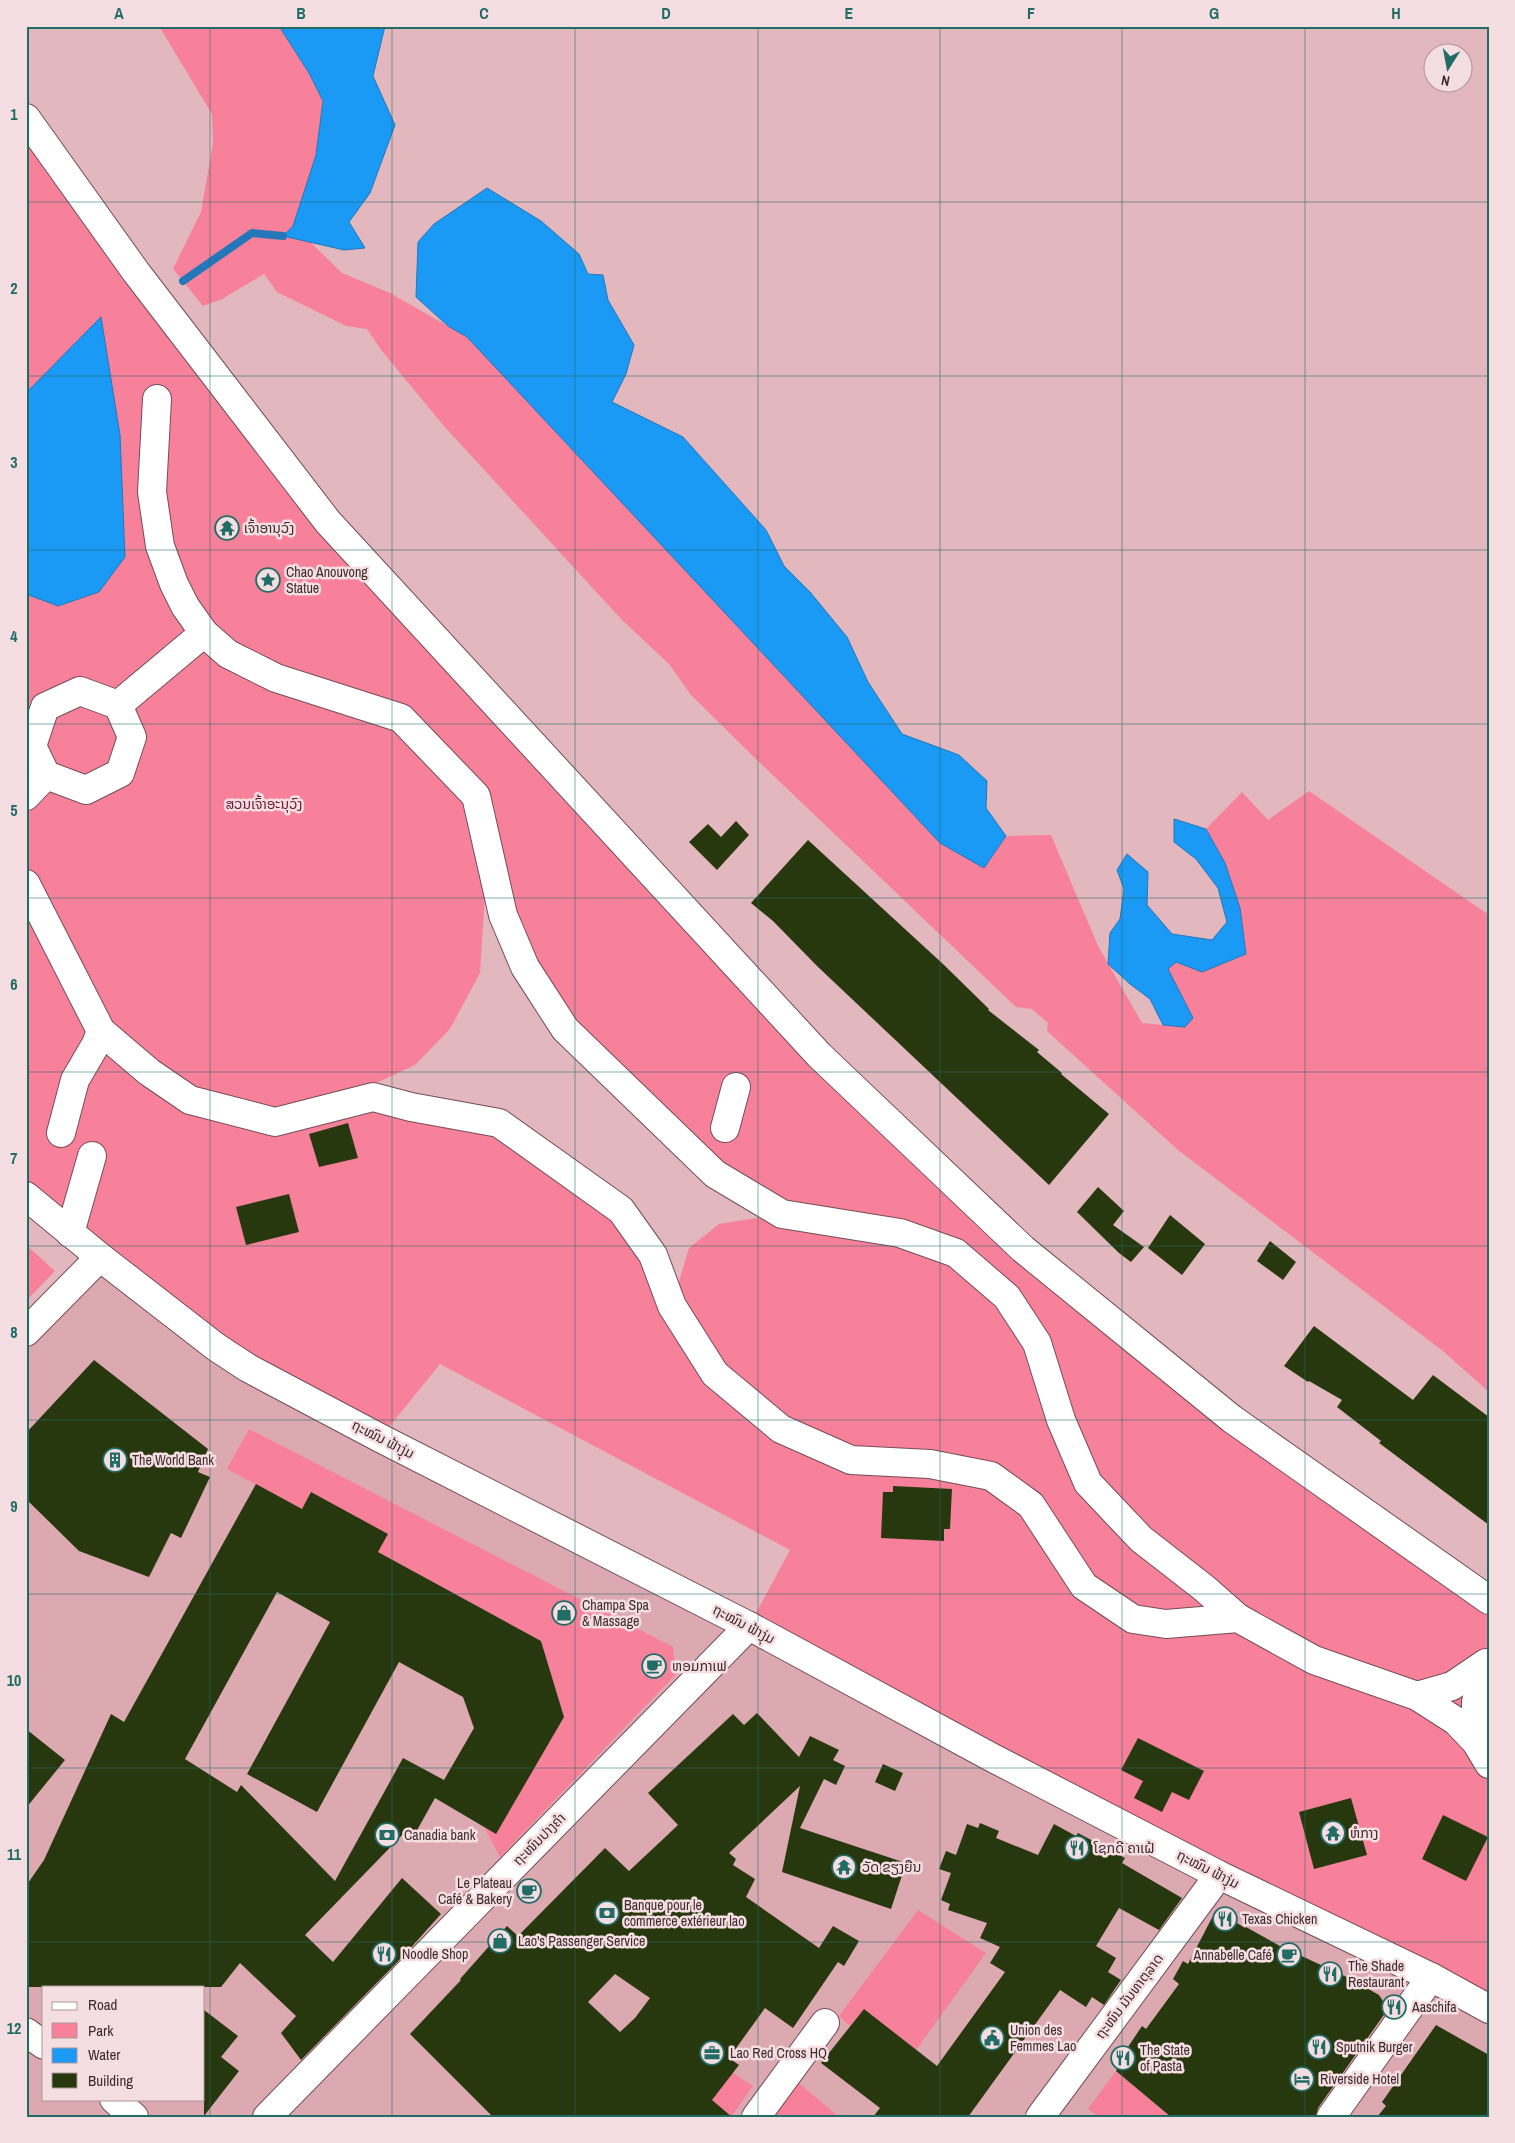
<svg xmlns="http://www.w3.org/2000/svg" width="1515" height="2143" viewBox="0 0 1515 2143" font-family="'Archivo Narrow','Noto Sans Lao',sans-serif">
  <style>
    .built { fill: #dca9b1 }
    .green { fill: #f7819b; fill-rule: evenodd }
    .water { fill: #1a99f5; stroke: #2478ba }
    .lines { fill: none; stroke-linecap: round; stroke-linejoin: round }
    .stream { stroke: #2478ba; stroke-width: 8 }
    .building { fill: #28380e; fill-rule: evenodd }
    .street-casing { stroke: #744e55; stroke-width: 30 }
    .secondary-casing { stroke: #744e55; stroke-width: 30 }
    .highway-casing { stroke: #744e55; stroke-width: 30 }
    .street { stroke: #fff; stroke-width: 28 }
    .secondary { stroke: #fff; stroke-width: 28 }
    .highway { stroke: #fff; stroke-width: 28 }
    .grid { fill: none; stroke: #226c66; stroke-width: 1; stroke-opacity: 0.55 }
    .labels { text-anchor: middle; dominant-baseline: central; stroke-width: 5; stroke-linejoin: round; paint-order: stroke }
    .poi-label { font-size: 14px; fill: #3d2c2f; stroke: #f5dee1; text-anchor: start }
    .park-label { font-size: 14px; fill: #6e1832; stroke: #f5dee1 }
    .street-label { font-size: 14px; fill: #3d2c2f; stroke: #f5dee1 }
    .neatline { fill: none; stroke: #226c66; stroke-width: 2 }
    .grid-label { font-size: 16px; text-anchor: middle; font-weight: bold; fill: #226c66 }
  </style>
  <rect width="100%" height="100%" fill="#e3b7be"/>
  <!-- built -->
  <polygon class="built" points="100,1257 216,1347 1489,2008 1489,2117 26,2117 26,2038 44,2050 44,2099 204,2099 204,1987 44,1987 44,2045 26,2032 26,1332"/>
  <!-- green -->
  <g class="green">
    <polygon points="159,26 279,26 309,73 323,101 316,155 294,226 342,273 390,293 467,337 568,443 984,868 1006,836 1051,835 1098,946 1142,1023 1185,1027 1168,969 1176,962 1202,972 1245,954 1240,908 1225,863 1206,829 1242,792 1268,820 1309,791 1489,915 1489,1392 1443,1351 1178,1150 1047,1031 1048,1023 1032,1009 1016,1007 758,761 691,695 669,664 622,620 443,425 382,351 367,329 346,326 277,292 264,274 222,299 203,306 173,269 201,212 213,143 212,114"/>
    <path d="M 26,118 L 328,522 L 1023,1249 L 1489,1600 L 1489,2008 L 749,1626 L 790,1550 L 440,1364 L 380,1438 L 249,1368 L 26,1196 ZM 485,895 L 565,1029 L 781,1214 L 719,1224 L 689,1248 L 672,1305 L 621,1210 L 499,1123 L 372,1085 L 415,1065 L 450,1029 L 480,973 Z"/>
    <polygon points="26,1245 55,1271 26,1301"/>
    <polygon points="249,1429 673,1647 676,1674 500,1857 484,1827 496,1833 564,1717 541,1641 378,1552 311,1492 302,1509 227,1469"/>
    <polygon points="918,1910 986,1953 916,2050 864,2009 850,2026 839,2016"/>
    <polygon points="628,2027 716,2094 733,2073 753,2086 731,2117 681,2076 660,2068 624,2028"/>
    <polygon points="1116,2071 1171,2117 1099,2117 1088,2109"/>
    <polygon points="794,2079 839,2117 766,2117"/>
  </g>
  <!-- water -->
  <g class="water">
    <polygon points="279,26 385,26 373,76 395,125 370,193 349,222 365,248 344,250 283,236 293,226 316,155 323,101 309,73"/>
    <polygon points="487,188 541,221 579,254 588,274 603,275 608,300 634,345 626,374 612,402 683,437 766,530 784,566 810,592 847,637 868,682 902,734 959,755 987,781 986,808 1006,836 984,868 940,843 467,337 448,326 416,297 418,242 434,224"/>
    <polygon points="101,317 120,435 125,557 99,592 58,606 26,594 26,393"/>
    <polygon points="1174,819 1206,829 1225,863 1240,908 1246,954 1202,972 1176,962 1168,969 1193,1018 1185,1027 1163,1025 1150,999 1130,984 1108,964 1110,933 1120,919 1124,889 1117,870 1127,854 1148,872 1147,905 1172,934 1212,940 1227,922 1218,888 1196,859 1174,842"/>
  </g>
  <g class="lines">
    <!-- stream -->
    <polyline class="stream" points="183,281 252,233 283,236"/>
  </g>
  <!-- building -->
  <g class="building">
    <polygon points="736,821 749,835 717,870 689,842 708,824 721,837"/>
    <polygon points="808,840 943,964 989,1009 988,1010 1039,1050 1037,1052 1062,1073 1061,1074 1109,1114 1049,1185 817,966 773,921 751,903"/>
    <polygon points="348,1123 358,1158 319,1167 309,1134"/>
    <polygon points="1098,1187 1124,1211 1113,1225 1144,1247 1131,1262 1119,1253 1077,1212"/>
    <polygon points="289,1194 299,1232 246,1245 236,1207"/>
    <polygon points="1170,1215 1205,1244 1182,1275 1148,1248"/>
    <polygon points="1270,1241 1296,1262 1283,1280 1257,1261"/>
    <polygon points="1314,1326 1413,1400 1433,1375 1489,1417 1489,1525 1379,1443 1381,1441 1337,1407 1342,1400 1309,1381 1308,1382 1284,1366"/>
    <polygon points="94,1360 208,1449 198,1472 210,1477 181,1538 171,1533 149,1577 79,1551 26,1499 26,1433"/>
    <path d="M 256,1484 L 302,1509 L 311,1492 L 388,1534 L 378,1552 L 541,1641 L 564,1717 L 496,1834 L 435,1798 L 416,1832 L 410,1827 L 305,1935 L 333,1962 L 402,1878 L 441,1914 L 407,1952 L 301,2060 L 281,2033 L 296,2016 L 240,1963 L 221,1987 L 26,1987 L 26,1886 L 44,1860 L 111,1714 L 124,1722 ZM 277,1592 L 330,1622 L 247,1774 L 317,1812 L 399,1662 L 463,1697 L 474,1728 L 444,1780 L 403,1758 L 335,1881 L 241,1785 L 237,1792 L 185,1759 Z"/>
    <polygon points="893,1486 952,1489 950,1529 944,1529 944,1541 881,1538 883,1492 893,1492"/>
    <path d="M 757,1713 L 799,1757 L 810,1736 L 839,1750 L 833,1760 L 845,1766 L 836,1785 L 824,1779 L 800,1828 L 906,1863 L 891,1909 L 782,1872 L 800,1786 L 729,1853 L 736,1859 L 733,1865 L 755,1879 L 746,1897 L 819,1948 L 833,1926 L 859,1941 L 844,1966 L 838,1962 L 793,2028 L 765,2008 L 729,2058 L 739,2065 L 712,2100 L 732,2117 L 493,2117 L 410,2034 L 461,1980 L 460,1979 L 507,1926 L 518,1936 L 605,1848 L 629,1871 L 660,1842 L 678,1825 L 648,1793 L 733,1714 L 744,1725 ZM 615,1974 L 650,1998 L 635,2018 L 620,2032 L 588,2002 Z"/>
    <polygon points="26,1729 65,1760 26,1808"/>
    <polygon points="1138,1738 1204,1771 1189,1800 1172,1792 1162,1812 1134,1798 1143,1781 1121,1770"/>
    <polygon points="883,1764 903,1773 895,1791 875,1782"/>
    <polygon points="1351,1798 1367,1855 1314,1869 1299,1812"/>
    <polygon points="1443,1815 1488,1837 1466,1881 1422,1859"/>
    <polygon points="980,1823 999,1831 996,1838 1038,1855 1054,1824 1076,1836 1078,1833 1125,1858 1122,1863 1182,1898 1159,1930 1119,1908 1096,1946 1116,1958 1108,1972 1121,1980 1114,1990 1104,2005 1092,1997 1086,2007 1060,1990 968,2117 873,2117 880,2108 821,2063 864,2009 937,2066 1005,1972 990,1963 1000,1947 980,1938 987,1923 948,1910 950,1904 941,1900 951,1873 939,1869 946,1851 956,1855 967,1824 978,1828"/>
    <polygon points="1216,1910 1245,1928 1246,1927 1280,1946 1349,1978 1379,1995 1388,2009 1318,2108 1316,2117 1171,2117 1116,2071 1126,2050 1142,2026 1146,2029 1179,1984 1173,1979 1183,1961 1188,1964"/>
    <polygon points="204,2010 238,2036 221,2057 239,2071 204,2116"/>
    <polygon points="1436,2025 1489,2055 1489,2117 1377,2117 1386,2106 1382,2102"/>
  </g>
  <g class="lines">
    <!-- street casing -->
    <g class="street-casing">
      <g id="street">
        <polyline points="157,399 152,492 160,546 174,584 185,606 204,633 228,654 276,678 401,718 476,796 503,915 525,967 565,1029 715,1174 782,1214 900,1233 956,1253 1007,1297 1037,1343 1061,1420 1088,1483 1141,1539 1204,1588 1238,1618"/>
        <polygon points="80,691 118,705 132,737 120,773 86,790 46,775 32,746 45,707"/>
        <polyline points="118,705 204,633"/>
        <polyline points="26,796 46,775"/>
        <polyline points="26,884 101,1031 149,1072 190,1100 275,1122 373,1097 411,1107 499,1123 621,1210 653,1255 672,1306 715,1374 781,1429 851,1460 930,1464 991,1476 1031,1505 1084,1586 1133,1619 1166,1624 1238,1618 1314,1660 1417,1696 1452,1686 1486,1663 1476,1702 1476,1742 1489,1764"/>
        <polyline points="725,1128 736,1087"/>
        <polyline points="61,1133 75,1080 96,1044 101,1031"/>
        <polyline points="70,1233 92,1156"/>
        <polyline points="26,1332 100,1257"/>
        <polyline points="1417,1696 1456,1721 1476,1742"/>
        <polyline points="267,2117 749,1626"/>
        <polyline points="756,2117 825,2023"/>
        <polyline points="1040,2117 1219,1875"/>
        <polyline points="1331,2117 1431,1977"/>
      </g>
    </g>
    <!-- secondary casing -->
    <g class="secondary-casing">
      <g id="secondary">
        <polyline points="26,118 136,272 328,522 819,1055 1023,1249 1232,1419 1489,1600"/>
        <polyline points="26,1196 100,1257 216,1347 248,1368 380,1438 749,1626 991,1757 1219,1875 1431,1977 1489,2009"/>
      </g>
    </g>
    <!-- highway casing -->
    <g class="highway-casing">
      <g id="highway">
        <polyline points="26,2032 44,2045"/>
        <polyline points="114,2099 134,2117"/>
      </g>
    </g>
    <!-- street -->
    <use href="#street" class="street"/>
    <!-- secondary -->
    <use href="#secondary" class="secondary"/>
    <!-- highway -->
    <use href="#highway" class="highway"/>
  </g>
  <!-- grid -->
  <path class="grid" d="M 210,26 L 210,2117M 392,26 L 392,2117M 575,26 L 575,2117M 758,26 L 758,2117M 940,26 L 940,2117M 1122,26 L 1122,2117M 1305,26 L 1305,2117M 26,202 L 1489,202M 26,376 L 1489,376M 26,550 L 1489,550M 26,724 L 1489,724M 26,898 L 1489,898M 26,1072 L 1489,1072M 26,1246 L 1489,1246M 26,1420 L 1489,1420M 26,1594 L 1489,1594M 26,1768 L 1489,1768M 26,1942 L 1489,1942"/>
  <!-- icons -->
  <defs>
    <g id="temple-ring" transform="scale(1.25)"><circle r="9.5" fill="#f5dee1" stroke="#226c66" stroke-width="1.5"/><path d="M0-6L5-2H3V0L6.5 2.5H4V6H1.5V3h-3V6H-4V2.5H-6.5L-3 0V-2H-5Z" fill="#226c66"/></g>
    <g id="sight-ring" transform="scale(1.25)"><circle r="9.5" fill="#f5dee1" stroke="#226c66" stroke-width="1.5"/><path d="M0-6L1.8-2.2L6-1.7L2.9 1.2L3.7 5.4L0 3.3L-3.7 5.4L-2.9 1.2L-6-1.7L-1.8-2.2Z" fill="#226c66"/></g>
    <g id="building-ring" transform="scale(1.25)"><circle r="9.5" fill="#f5dee1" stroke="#226c66" stroke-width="1.5"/><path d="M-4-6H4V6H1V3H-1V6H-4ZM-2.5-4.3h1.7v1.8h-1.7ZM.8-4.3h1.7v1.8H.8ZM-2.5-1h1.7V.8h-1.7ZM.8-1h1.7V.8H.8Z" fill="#226c66"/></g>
    <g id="shop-ring" transform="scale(1.25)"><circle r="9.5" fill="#f5dee1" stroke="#226c66" stroke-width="1.5"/><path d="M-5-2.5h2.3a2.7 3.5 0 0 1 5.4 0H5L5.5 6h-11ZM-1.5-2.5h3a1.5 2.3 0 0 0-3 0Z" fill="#226c66"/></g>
    <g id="cafe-ring" transform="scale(1.25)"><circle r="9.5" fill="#f5dee1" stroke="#226c66" stroke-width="1.5"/><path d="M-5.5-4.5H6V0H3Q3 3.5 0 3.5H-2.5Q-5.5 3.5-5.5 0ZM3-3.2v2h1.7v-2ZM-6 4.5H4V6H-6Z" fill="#226c66"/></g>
    <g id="bank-ring" transform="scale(1.25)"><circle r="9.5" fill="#f5dee1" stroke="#226c66" stroke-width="1.5"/><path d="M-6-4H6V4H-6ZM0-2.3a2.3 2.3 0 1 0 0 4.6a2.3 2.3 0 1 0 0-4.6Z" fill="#226c66"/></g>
    <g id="restaurant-ring" transform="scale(1.25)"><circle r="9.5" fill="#f5dee1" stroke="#226c66" stroke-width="1.5"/><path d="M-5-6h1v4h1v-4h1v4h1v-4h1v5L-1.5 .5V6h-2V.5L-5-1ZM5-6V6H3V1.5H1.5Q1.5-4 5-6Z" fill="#226c66"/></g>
    <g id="civic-ring" transform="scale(1.25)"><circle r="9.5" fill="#f5dee1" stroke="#226c66" stroke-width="1.5"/><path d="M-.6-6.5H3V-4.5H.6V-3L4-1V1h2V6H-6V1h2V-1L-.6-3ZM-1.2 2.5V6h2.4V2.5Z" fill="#226c66"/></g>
    <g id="office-ring" transform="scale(1.25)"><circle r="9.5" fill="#f5dee1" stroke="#226c66" stroke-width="1.5"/><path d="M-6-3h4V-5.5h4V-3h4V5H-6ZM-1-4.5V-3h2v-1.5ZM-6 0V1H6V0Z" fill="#226c66"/></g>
    <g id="hotel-ring" transform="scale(1.25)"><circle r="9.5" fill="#f5dee1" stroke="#226c66" stroke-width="1.5"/><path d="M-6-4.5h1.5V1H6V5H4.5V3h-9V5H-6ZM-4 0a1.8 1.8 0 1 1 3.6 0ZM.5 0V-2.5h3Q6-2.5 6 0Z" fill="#226c66"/></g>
  </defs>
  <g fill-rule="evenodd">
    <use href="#temple-ring" x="227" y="528"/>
    <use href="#sight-ring" x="268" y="580"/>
    <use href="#building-ring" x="115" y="1460"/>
    <use href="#shop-ring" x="564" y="1613"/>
    <use href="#cafe-ring" x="654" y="1666"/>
    <use href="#temple-ring" x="1333" y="1833"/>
    <use href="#bank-ring" x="387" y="1835"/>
    <use href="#restaurant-ring" x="1077" y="1848"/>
    <use href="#temple-ring" x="844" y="1867"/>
    <use href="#cafe-ring" x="529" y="1891"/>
    <use href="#bank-ring" x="607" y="1913"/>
    <use href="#restaurant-ring" x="1225" y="1919"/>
    <use href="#shop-ring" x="500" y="1941"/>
    <use href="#restaurant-ring" x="384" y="1954"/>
    <use href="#cafe-ring" x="1289" y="1955"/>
    <use href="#restaurant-ring" x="1330" y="1974"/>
    <use href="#restaurant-ring" x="1394" y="2007"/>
    <use href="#civic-ring" x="992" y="2038"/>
    <use href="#restaurant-ring" x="1319" y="2047"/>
    <use href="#office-ring" x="712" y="2053"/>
    <use href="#restaurant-ring" x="1123" y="2058"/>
    <use href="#hotel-ring" x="1302" y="2079"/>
  </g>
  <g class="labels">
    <!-- poi labels -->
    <g class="poi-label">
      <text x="244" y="528">ເຈົ້າອານຸວົງ</text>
      <text x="286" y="572">Chao Anouvong<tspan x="286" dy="16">Statue</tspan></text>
      <text x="132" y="1460">The World Bank</text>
      <text x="582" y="1605">Champa Spa<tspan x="582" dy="16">&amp; Massage</tspan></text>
      <text x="672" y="1666">ຫອມກາເຟ</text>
      <text x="1350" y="1833">ຫໍກາງ</text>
      <text x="404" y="1835">Canadia bank</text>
      <text x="1094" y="1848">ໂຊກດີ ຄາເຝ້</text>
      <text x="862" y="1867">ວັດ ຂຽງຍືນ</text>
      <text x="512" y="1883" text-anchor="end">Le Plateau<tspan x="512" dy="16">Café &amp; Bakery</tspan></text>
      <text x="624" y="1905">Banque pour le<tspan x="624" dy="16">commerce extérieur lao</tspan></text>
      <text x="1242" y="1919">Texas Chicken</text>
      <text x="518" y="1941">Lao's Passenger Service</text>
      <text x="402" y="1954">Noodle Shop</text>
      <text x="1272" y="1955" text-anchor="end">Annabelle Café</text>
      <text x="1348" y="1966">The Shade<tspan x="1348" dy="16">Restaurant</tspan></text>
      <text x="1412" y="2007">Aaschifa</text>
      <text x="1010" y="2030">Union des<tspan x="1010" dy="16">Femmes Lao</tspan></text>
      <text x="1336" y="2047">Sputnik Burger</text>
      <text x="1140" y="2050">The State<tspan x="1140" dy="16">of Pasta</tspan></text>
      <text x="730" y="2053">Lao Red Cross HQ</text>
      <text x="1320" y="2079">Riverside Hotel</text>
    </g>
    <!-- park labels -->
    <g class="park-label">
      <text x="264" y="804">ສວນເຈົ້າອະນຸວົງ</text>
    </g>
    <!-- street labels -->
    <g class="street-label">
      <text transform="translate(383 1439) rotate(27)">ຖະໝົນ ຟ້າງຸ່ມ</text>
      <text transform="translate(744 1624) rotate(28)">ຖະໝົນ ຟ້າງຸ່ມ</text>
      <text transform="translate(539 1839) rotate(-45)">ຖະໜົນປາງຄໍາ</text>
      <text transform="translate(1208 1869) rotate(27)">ຖະໝົນ ຟ້າງຸ່ມ</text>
      <text transform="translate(1129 1996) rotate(-53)">ຖະໜົນ ມັນທາຕຸລາດ</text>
    </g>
  </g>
  <!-- border -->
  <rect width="1515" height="2143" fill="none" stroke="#f5dee1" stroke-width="55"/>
  <!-- legend -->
  <rect x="42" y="1986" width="162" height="115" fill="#f5dee1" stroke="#ab979a"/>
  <rect x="52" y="2002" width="25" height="8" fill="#ffffff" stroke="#ab979a"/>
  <text x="88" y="2010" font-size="15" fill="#3d2c2f">Road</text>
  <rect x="52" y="2023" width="25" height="15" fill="#f7819b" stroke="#ab979a"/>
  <text x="88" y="2036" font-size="15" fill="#3d2c2f">Park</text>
  <rect x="52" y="2048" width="25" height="15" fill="#1a99f5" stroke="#ab979a"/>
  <text x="88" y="2060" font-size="15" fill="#3d2c2f">Water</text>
  <rect x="52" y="2073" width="25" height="15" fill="#28380e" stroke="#ab979a"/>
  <text x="88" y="2086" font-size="15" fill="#3d2c2f">Building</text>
  <!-- north arrow -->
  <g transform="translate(1448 68) rotate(191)"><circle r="24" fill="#f5dee1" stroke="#ab979a"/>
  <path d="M0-4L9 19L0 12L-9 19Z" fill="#226c66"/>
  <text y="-8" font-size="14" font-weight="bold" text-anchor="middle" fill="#3d2c2f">N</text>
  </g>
  <rect x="28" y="28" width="1460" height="2088" class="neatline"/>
  <g class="grid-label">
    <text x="119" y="19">A</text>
    <text x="301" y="19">B</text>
    <text x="484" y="19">C</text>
    <text x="666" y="19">D</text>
    <text x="849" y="19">E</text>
    <text x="1031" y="19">F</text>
    <text x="1214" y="19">G</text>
    <text x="1396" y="19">H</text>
    <text x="14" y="120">1</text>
    <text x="14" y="294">2</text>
    <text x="14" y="468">3</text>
    <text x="14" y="642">4</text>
    <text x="14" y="816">5</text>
    <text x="14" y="990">6</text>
    <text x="14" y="1164">7</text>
    <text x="14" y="1338">8</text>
    <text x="14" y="1512">9</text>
    <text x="14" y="1686">10</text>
    <text x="14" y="1860">11</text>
    <text x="14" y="2034">12</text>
  </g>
</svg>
